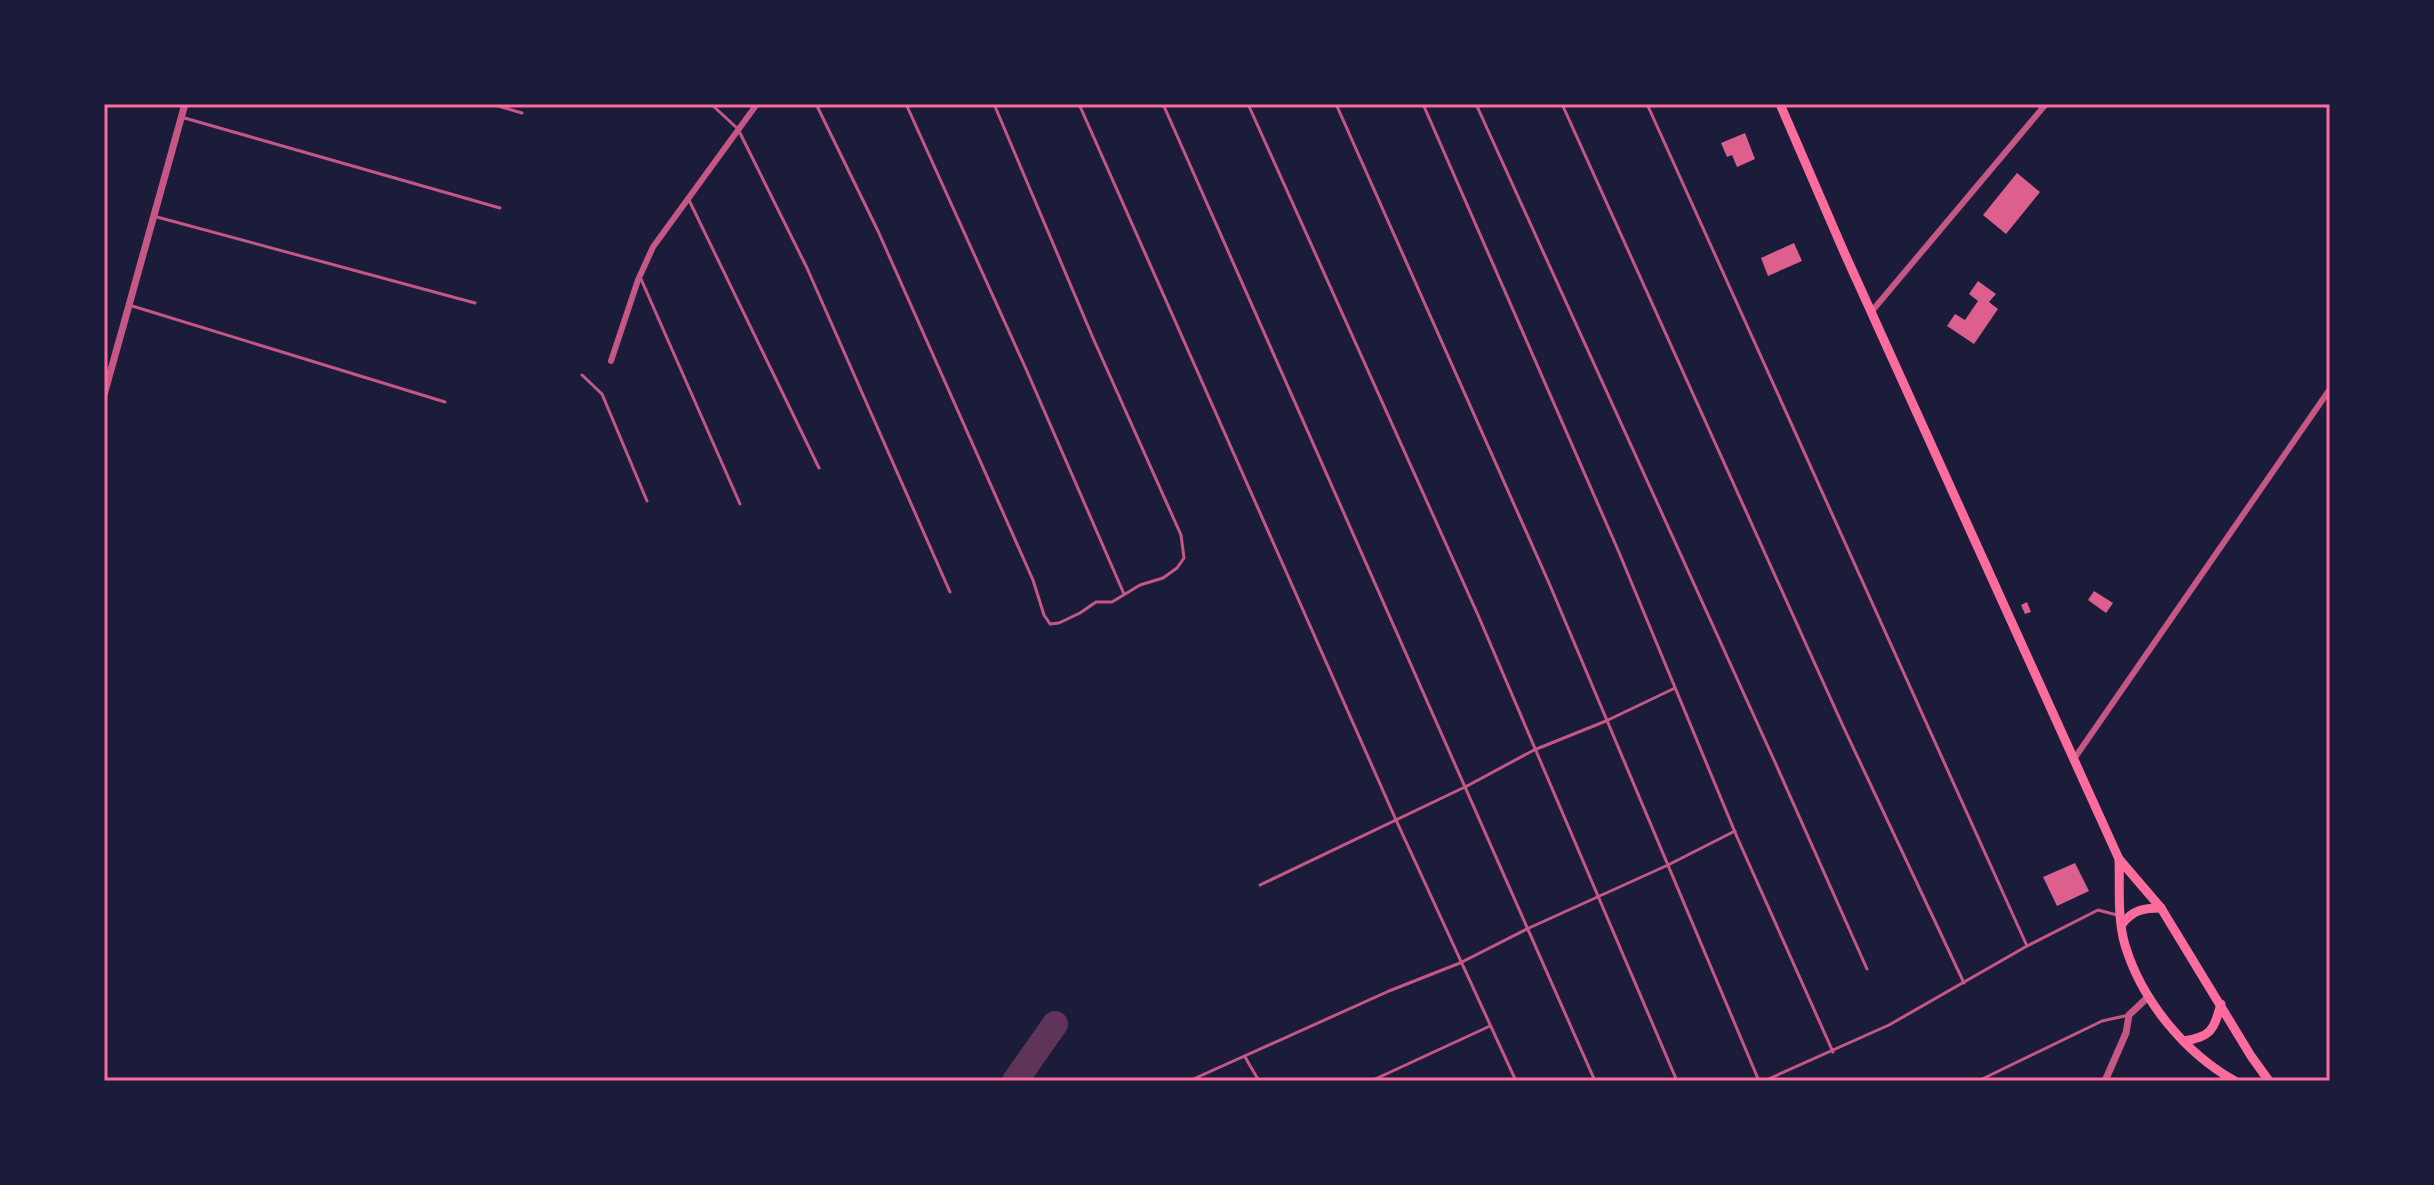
<svg xmlns="http://www.w3.org/2000/svg" width="2434" height="1185" viewBox="0 0 2434 1185" font-family="'Alegreya Sans',sans-serif">
  <style>
    .lines { fill: none; stroke-linecap: round; stroke-linejoin: round }
    .taxiway { stroke: #603358; stroke-width: 26 }
    .building { fill: #dd5f8e }
    .service { stroke: #c65784; stroke-width: 3 }
    .minor { stroke: #c65784; stroke-width: 6 }
    .tertiary { stroke: #c65784; stroke-width: 7 }
    .primary { stroke: #ff6b9d; stroke-width: 9 }
    .neatline { fill: none; stroke: #ff6b9d; stroke-width: 3 }
  </style>
  <rect width="100%" height="100%" fill="#1b1b3a"/>
  <g class="lines">
    <!-- taxiway -->
    <polyline class="taxiway" points="1015,1081 1055,1024"/>
  </g>
  <!-- building -->
  <g class="building">
    <polygon points="1745,133 1755,159 1737,167 1732,155 1727,157 1721,143"/>
    <polygon points="2017,173 2040,192 2006,234 1983,215"/>
    <polygon points="1794,243 1802,261 1768,276 1761,258"/>
    <polygon points="1978,281 1996,294 1989,302 1998,309 1974,344 1947,326 1955,314 1965,320 1978,301 1969,294"/>
    <polygon points="2094,591 2113,603 2106,613 2088,600"/>
    <polygon points="2027,602 2031,612 2025,614 2021,605"/>
    <polygon points="2075,863 2089,891 2057,906 2043,877"/>
  </g>
  <g class="lines">
    <!-- service -->
    <g class="service">
      <polyline points="491,104 522,113"/>
      <polyline points="711,104 738,129 807,268 950,592"/>
      <polyline points="816,104 878,231 1033,580 1044,615 1050,624 1059,623 1080,613 1096,602 1112,602 1140,585 1163,578 1177,568 1184,558 1181,535 1093,338 994,104"/>
      <polyline points="906,104 1026,369 1124,594"/>
      <polyline points="1079,104 1396,820 1516,1081"/>
      <polyline points="1163,104 1595,1081"/>
      <polyline points="1248,104 1478,615 1677,1081"/>
      <polyline points="1336,104 1549,583 1759,1081"/>
      <polyline points="1423,104 1618,550 1737,837 1833,1052"/>
      <polyline points="1476,104 1774,760 1867,969"/>
      <polyline points="1562,104 1843,726 1964,983"/>
      <polyline points="1647,104 2027,946"/>
      <polyline points="181,117 500,208"/>
      <polyline points="688,198 819,468"/>
      <polyline points="157,217 475,303"/>
      <polyline points="641,279 740,504"/>
      <polyline points="129,305 445,402"/>
      <polyline points="582,375 602,394 647,501"/>
      <polyline points="1260,885 1467,786 1534,750 1606,721 1675,688"/>
      <polyline points="1245,1057 1259,1081"/>
      <polyline points="1189,1081 1389,991 1460,963 1529,928 1668,865 1735,831"/>
      <polyline points="1371,1081 1490,1026"/>
      <polyline points="1764,1081 1889,1025 2027,946 2098,910 2117,915"/>
      <polyline points="1978,1081 2102,1021 2129,1015"/>
    </g>
    <!-- minor -->
    <g class="minor">
      <polyline points="1872,311 2046,104"/>
      <polyline points="611,361 638,280 653,247 757,104"/>
      <polyline points="2074,759 2330,389"/>
    </g>
    <!-- tertiary -->
    <g class="tertiary">
      <polyline points="104,395 185,104"/>
      <polyline points="2105,1081 2126,1033 2129,1015 2148,997"/>
    </g>
    <!-- primary -->
    <g class="primary">
      <polyline points="1780,104 1844,252 2119,859"/>
      <path d="M 2122,924 C 2133,910 2143,908 2161,908"/>
      <path d="M 2184,1041 C 2212,1036 2213,1031 2221,1004"/>
      <path d="M 2235,1081 C 2185,1053 2142,1001 2125,945 C 2117,918 2120,887 2119,859 L 2161,908 L 2251,1056 L 2269,1081"/>
    </g>
  </g>
  <!-- border -->
  <rect width="2434" height="1185" fill="none" stroke="#1b1b3a" stroke-width="212"/>
  <rect x="106" y="106" width="2222" height="973" class="neatline"/>
</svg>
